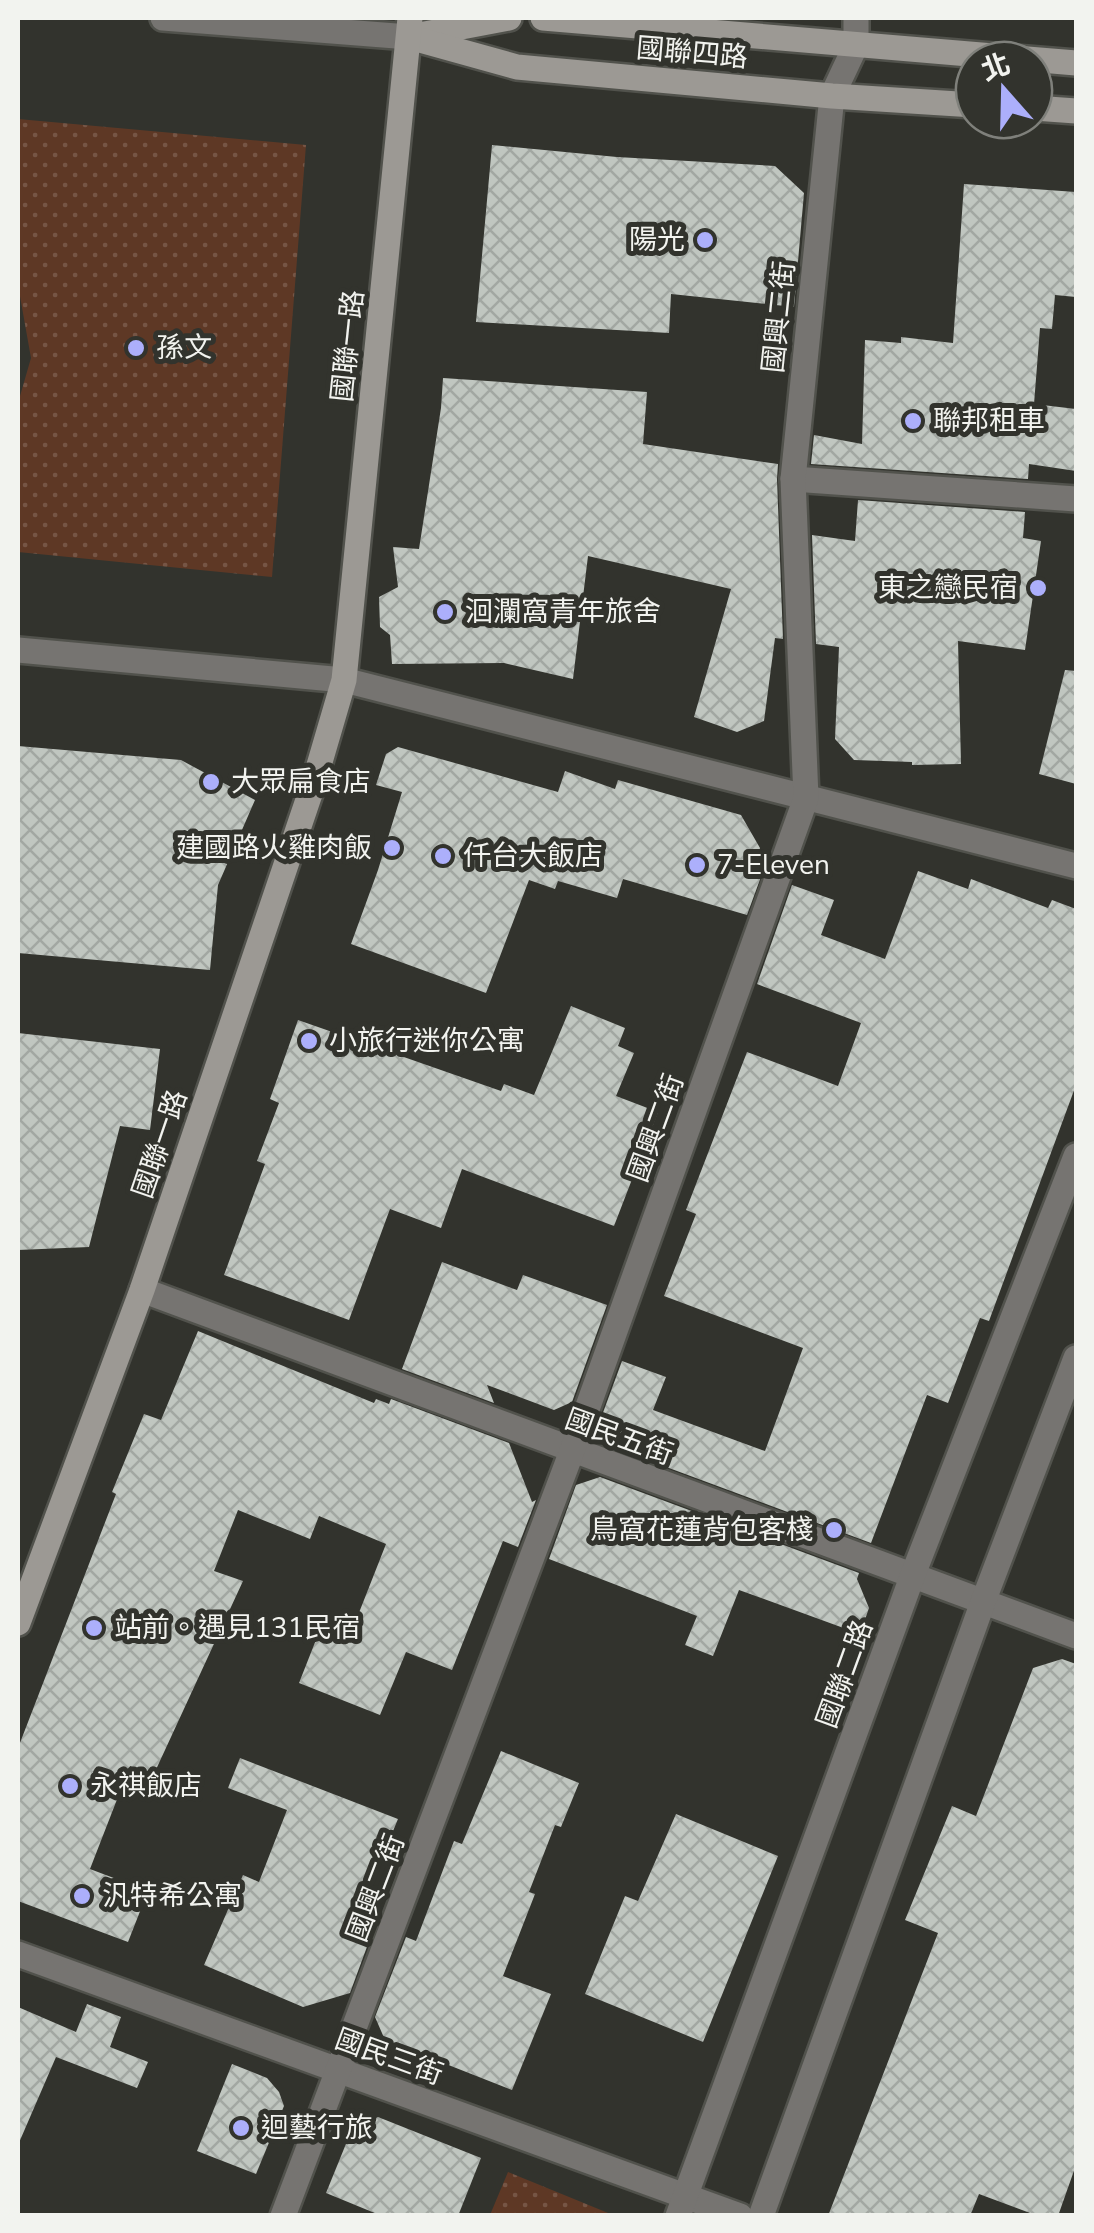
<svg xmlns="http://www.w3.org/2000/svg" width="1094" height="2233" viewBox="0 0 1094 2233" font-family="'Nunito Sans','Noto Sans TC',sans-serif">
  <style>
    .grass { fill: url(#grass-dots) }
    .building { fill: url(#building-cross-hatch) }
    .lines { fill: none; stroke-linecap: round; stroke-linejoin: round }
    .street-casing { stroke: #51524c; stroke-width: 30 }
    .secondary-casing { stroke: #51524c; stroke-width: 30 }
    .street { stroke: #767471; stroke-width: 25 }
    .secondary { stroke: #9c9994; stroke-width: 25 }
    .poi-dot { fill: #acaffb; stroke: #32332d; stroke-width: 4 }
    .labels { text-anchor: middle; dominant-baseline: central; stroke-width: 10; stroke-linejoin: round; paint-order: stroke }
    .street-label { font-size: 28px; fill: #f2f3ef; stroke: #32332d }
    .poi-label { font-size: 28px; fill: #f2f3ef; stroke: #32332d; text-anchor: start }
  </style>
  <defs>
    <pattern id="grass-dots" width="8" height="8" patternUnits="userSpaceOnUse" patternTransform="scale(2.5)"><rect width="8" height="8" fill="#5e3825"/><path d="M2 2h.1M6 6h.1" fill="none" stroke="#765545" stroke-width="1.8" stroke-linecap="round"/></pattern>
    <pattern id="building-cross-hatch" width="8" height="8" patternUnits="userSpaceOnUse" patternTransform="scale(2.5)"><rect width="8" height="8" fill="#c0c6c0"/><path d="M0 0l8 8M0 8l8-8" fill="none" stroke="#a2a7a2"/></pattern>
  </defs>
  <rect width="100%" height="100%" fill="#32332d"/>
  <!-- grass -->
  <g class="grass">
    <polygon points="18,119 306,145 272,577 18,552 18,403 31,358 18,285"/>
    <polygon points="508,2172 613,2215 490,2215"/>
  </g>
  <!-- building -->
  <g class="building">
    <polygon points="492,145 617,157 775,166 804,193 794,307 671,294 669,333 476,322"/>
    <polygon points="964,184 1076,192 1076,297 1055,295 1052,329 1040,328 1034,404 1076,409 1076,471 1029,464 1028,479 811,464 814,435 862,444 865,340 901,343 901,337 953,343"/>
    <polygon points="443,378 647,392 643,444 778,464 777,479 783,639 775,638 764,721 737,732 694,717 731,589 588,556 573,679 504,663 392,664 390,635 380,627 379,597 398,587 393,547 419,549 441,408"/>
    <polygon points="858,500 1025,512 1023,538 1041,541 1025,650 958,641 961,764 912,765 912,762 854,760 835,739 839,647 816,644 812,535 855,541"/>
    <polygon points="1065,670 1076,671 1076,784 1039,774"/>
    <polygon points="18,746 181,760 255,800 218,885 210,970 18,953"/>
    <polygon points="398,747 558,792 565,771 615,789 618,780 741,815 760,848 753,871 762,874 747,915 623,879 617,898 558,881 555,889 529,880 486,993 351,944 378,870 402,792 376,785 386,754"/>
    <polygon points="918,871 968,889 971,879 1048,908 1052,900 1076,909 1076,1085 989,1321 980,1318 948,1403 927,1395 871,1543 615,1448 601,1418 622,1361 666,1377 653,1410 765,1451 803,1348 664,1296 696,1214 686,1210 747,1052 838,1086 861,1023 757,984 792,885 834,900 821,935 885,959"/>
    <polygon points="571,1006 625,1028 618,1046 634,1053 616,1096 658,1112 614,1226 462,1169 441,1228 390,1209 349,1320 224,1275 265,1164 257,1161 279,1103 270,1099 298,1020 501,1091 504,1084 534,1095"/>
    <polygon points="18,1033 160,1049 150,1130 120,1126 89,1247 18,1250"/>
    <polygon points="442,1262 517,1290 523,1275 607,1305 572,1402 554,1410 487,1385 494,1403 402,1369"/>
    <polygon points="198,1331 374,1403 376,1399 389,1404 391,1399 509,1443 532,1502 536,1500 518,1547 503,1541 452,1670 406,1652 380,1715 299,1683 323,1622 351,1633 386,1544 319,1516 310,1539 238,1510 214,1571 243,1581 153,1776 130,1766 90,1869 148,1891 128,1942 18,1901 18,1748 116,1494 112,1492 144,1414 161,1420"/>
    <polygon points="600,1477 859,1573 857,1579 869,1608 860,1634 739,1590 713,1656 685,1645 697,1616 549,1559 576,1485"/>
    <polygon points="1062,1659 1076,1664 1076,2165 1058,2216 1038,2216 979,2194 970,2216 828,2216 938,1933 905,1920 952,1806 976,1816 1033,1668"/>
    <polygon points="501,1751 579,1783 561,1827 555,1825 529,1892 535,1894 503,1976 551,1994 512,2090 385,2040 375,2017 406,1937 416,1941 454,1841 462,1844"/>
    <polygon points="240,1758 398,1819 357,1918 375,1925 350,1993 303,2007 204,1965 243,1875 259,1882 287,1810 228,1788"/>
    <polygon points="676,1814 778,1856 703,2042 585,1994 625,1896 638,1901"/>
    <polygon points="87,2004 121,2017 110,2047 148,2062 137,2088 56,2057 18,2145 18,2007 76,2032"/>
    <polygon points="232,2064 267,2078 279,2092 284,2106 256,2174 197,2151"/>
    <polygon points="378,2117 481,2158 458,2216 382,2216 326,2193 352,2129"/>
  </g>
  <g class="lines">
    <!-- street casing -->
    <g class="street-casing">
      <g id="street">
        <polyline points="163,18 409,37"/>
        <polyline points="793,479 1076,499"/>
        <polyline points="18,650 344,680 1076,866"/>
        <polyline points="142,1290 1076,1636"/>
        <polyline points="18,1954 740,2216"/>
        <polyline points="283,2216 572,1451 806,798 793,479 832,96 856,45 856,18"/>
        <polyline points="678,2216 912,1577 1076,1156"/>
        <polyline points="761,2216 983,1602 1076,1358"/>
      </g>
    </g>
    <!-- secondary casing -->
    <g class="secondary-casing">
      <g id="secondary">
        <polyline points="543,18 1076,63"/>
        <polyline points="414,36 509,18"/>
        <polyline points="409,37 517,67 832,96 974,105"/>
        <polyline points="1034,108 1076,111"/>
        <polyline points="18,1623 142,1290 315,779 344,680 410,18"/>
      </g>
    </g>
    <!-- street -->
    <use href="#street" class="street"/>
    <!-- secondary -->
    <use href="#secondary" class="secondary"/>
  </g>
  <!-- markers -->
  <g class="poi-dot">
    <circle cx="705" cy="240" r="10"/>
    <circle cx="136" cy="348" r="10"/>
    <circle cx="913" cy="421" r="10"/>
    <circle cx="1038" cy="588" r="10"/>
    <circle cx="445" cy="612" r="10"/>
    <circle cx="211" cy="782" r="10"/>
    <circle cx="392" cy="848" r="10"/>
    <circle cx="443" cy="856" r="10"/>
    <circle cx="697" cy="865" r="10"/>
    <circle cx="309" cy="1041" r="10"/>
    <circle cx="834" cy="1530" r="10"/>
    <circle cx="94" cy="1628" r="10"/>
    <circle cx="70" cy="1786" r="10"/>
    <circle cx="82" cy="1896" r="10"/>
    <circle cx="241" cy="2128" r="10"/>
  </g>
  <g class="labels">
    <!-- street labels -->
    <g class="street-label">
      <text transform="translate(692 53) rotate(5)">國聯四路</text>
      <text transform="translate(779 317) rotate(-84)">國興二街</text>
      <text transform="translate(348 346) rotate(-84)">國聯一路</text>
      <text transform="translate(656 1128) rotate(-70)">國興二街</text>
      <text transform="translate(160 1144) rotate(-71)">國聯一路</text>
      <text transform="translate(619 1437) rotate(20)">國民五街</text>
      <text transform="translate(845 1674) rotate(-70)">國聯二路</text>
      <text transform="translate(376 1888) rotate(-69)">國興二街</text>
      <text transform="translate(389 2057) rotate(20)">國民三街</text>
    </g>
    <!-- poi labels -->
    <g class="poi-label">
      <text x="685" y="240" text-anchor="end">陽光</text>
      <text x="156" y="348">孫文</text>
      <text x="933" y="421">聯邦租車</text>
      <text x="1018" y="588" text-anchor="end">東之戀民宿</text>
      <text x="465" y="612">洄瀾窩青年旅舍</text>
      <text x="231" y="782">大眾扁食店</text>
      <text x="372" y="848" text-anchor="end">建國路火雞肉飯</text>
      <text x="463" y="856">仟台大飯店</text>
      <text x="717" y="865">7-Eleven</text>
      <text x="329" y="1041">小旅行迷你公寓</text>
      <text x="814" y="1530" text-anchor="end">鳥窩花蓮背包客棧</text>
      <text x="114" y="1628">站前。遇見131民宿</text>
      <text x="90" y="1786">永祺飯店</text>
      <text x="102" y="1896">汎特希公寓</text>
      <text x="261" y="2128">迴藝行旅</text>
    </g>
  </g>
  <!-- border -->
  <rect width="1094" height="2233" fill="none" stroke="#f2f3ef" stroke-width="40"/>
  <!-- north arrow -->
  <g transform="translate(1004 90) rotate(340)"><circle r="48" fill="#32332d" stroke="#7f807b" stroke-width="2.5"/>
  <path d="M0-8L18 38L0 25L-18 38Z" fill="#acaffb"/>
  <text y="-15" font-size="28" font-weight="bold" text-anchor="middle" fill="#f2f3ef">北</text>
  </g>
</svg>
